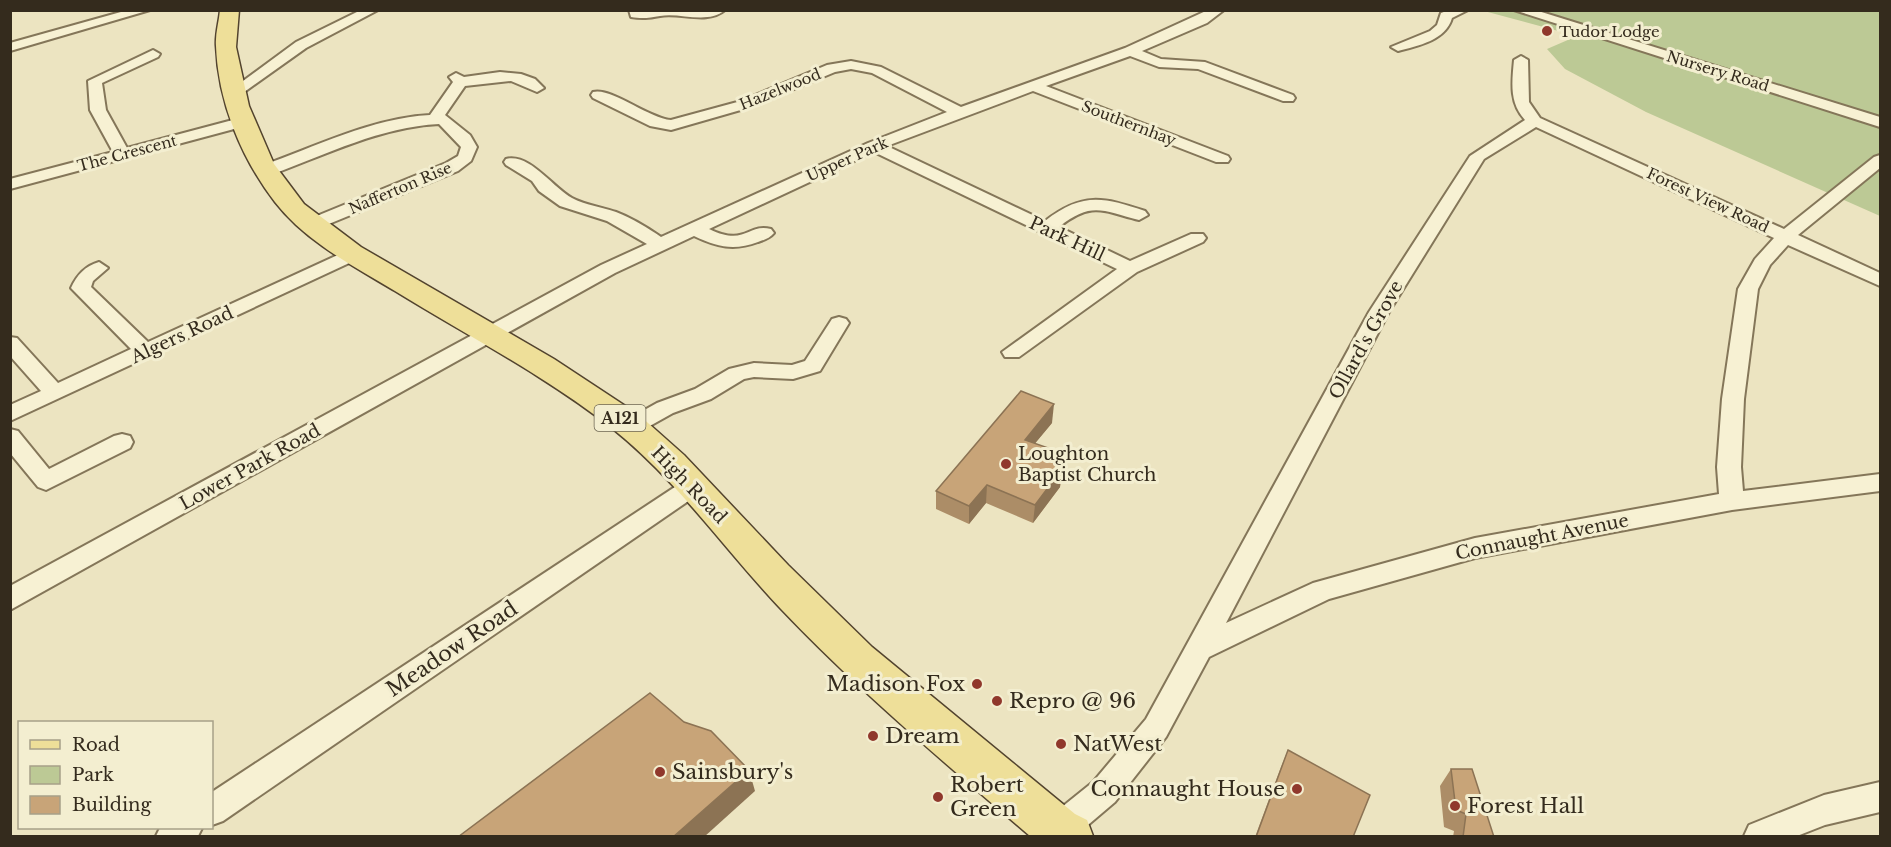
<svg xmlns="http://www.w3.org/2000/svg" width="1891" height="847" viewBox="0 0 1891 847" font-family="'Libre Baskerville',serif">
  <style>
    .green { fill: #bcc995 }
    .lines { fill: none; stroke-linecap: round; stroke-linejoin: round }
    .minor-casing { stroke: #847659; stroke-width: 4 }
    .primary-casing { stroke: #52432e; stroke-width: 3 }
    .minor { fill: #f7f1d3; fill-rule: evenodd }
    .primary { fill: #eedf99; fill-rule: evenodd }
    .wall { fill: #ac8d67 }
    .shaded-wall { fill: #8c7354 }
    .building { fill: #c8a478; stroke: #8c7354; stroke-width: 1.5 }
    .poi-dot { fill: #90382c; stroke: #f3eed0; stroke-width: 2 }
    .labels { text-anchor: middle; dominant-baseline: central; stroke-width: 6; stroke-linejoin: round; paint-order: stroke }
    .far-poi-label { font-size: 15px; fill: #342b1d; stroke: #f3eed0; text-anchor: start }
    .far-street-label { font-size: 15px; fill: #342b1d; stroke: #f3eed0 }
    .shield { fill: #f3eed0; stroke: #6d6653; stroke-width: 1.5 }
    .shield-label { font-size: 16px; font-weight: bold; fill: #342b1d }
    .street-label { font-size: 18px; fill: #342b1d; stroke: #f3eed0 }
    .poi-label { font-size: 18px; fill: #342b1d; stroke: #f3eed0; text-anchor: start }
    .near-street-label { font-size: 21px; fill: #342b1d; stroke: #f3eed0 }
    .near-poi-label { font-size: 21px; fill: #342b1d; stroke: #f3eed0; text-anchor: start }
  </style>
  <rect width="100%" height="100%" fill="#ece4c1"/>
  <!-- green -->
  <polygon class="green" points="1484,11 1880,11 1880,216 1646,112 1565,69 1547,49 1577,36"/>
  <g class="lines">
    <!-- minor casing -->
    <g class="minor-casing">
      <g id="minor">
        <polygon points="128,10 150,10 10,51 10,43"/>
        <polygon points="361,10 378,10 306,48 240,95 230,95 228,92 296,42"/>
        <path d="M 629,10 L 725,10 C 707,25 680,12 660,16 C 649,18 642,19 631,17 Z"/>
        <path d="M 1208,10 L 1224,10 L 1207,23 L 1142,51 L 1161,59 L 1205,62 L 1293,95 L 1295,98 L 1293,101 L 1283,101 L 1198,69 L 1159,67 L 1130,56 L 1046,86 L 1228,156 L 1230,159 L 1228,162 L 1216,162 L 1033,91 L 887,146 L 1045,221 C 1082,192 1103,197 1145,211 L 1148,215 L 1139,220 C 1102,211 1092,201 1059,227 L 1130,261 L 1191,234 L 1203,234 L 1206,238 L 1203,242 L 1137,272 L 1019,357 L 1005,357 L 1002,352 L 1117,269 L 874,152 L 709,229 C 746,247 747,223 771,229 L 774,233 C 770,238 764,240 758,242 C 734,251 717,247 694,236 L 615,273 L 10,610 L 10,586 L 601,265 L 647,244 L 607,221 L 560,206 L 539,191 L 532,181 L 506,165 L 504,162 L 506,159 C 530,153 553,188 572,198 C 585,205 602,207 616,212 C 632,218 648,228 661,237 L 868,143 L 947,112 L 872,73 L 851,69 L 835,72 L 751,107 L 671,130 L 650,126 L 593,98 L 591,95 L 593,92 C 611,87 648,118 671,120 L 741,101 L 827,65 L 851,61 L 881,67 L 961,107 L 1125,48 Z"/>
        <path d="M 1449,10 L 1468,10 L 1452,18 C 1446,40 1418,46 1398,51 L 1391,47 L 1430,31 L 1437,25 L 1441,13 Z"/>
        <polygon points="1514,10 1535,10 1880,117 1880,127"/>
        <polygon points="153,50 160,54 158,57 102,83 106,110 127,148 244,117 252,122 249,125 10,189 10,179 113,152 90,110 88,81"/>
        <path d="M 1521,56 L 1528,60 L 1529,102 L 1540,118 L 1784,229 L 1874,157 L 1880,155 L 1880,168 L 1798,235 L 1880,273 L 1880,286 L 1788,245 L 1770,265 L 1758,289 L 1744,399 L 1741,467 L 1743,491 L 1880,474 L 1880,491 L 1732,510 L 1475,558 L 1329,599 L 1209,657 L 1166,737 L 1115,802 L 1075,836 L 1045,836 L 1042,830 L 1047,819 L 1093,782 L 1146,719 L 1369,312 L 1470,156 L 1525,120 C 1509,103 1512,82 1514,60 ZM 1536,127 L 1774,238 L 1755,259 L 1738,289 L 1722,399 L 1717,467 L 1719,494 L 1475,538 L 1313,583 L 1226,623 L 1389,312 L 1484,159 Z"/>
        <path d="M 456,73 L 464,77 L 500,72 L 521,74 L 535,79 L 544,88 L 537,92 L 511,81 L 465,86 L 445,115 L 470,135 L 477,147 L 471,161 L 458,171 L 319,228 L 307,228 L 304,224 L 307,220 L 446,163 L 458,156 L 461,147 L 439,124 C 381,127 327,154 273,174 L 261,174 L 259,170 L 261,166 C 315,147 372,118 430,115 L 453,82 L 449,77 Z"/>
        <path d="M 353,248 L 362,254 L 360,258 L 10,421 L 10,405 L 41,391 L 10,356 L 10,337 L 17,338 L 58,383 L 131,349 L 71,288 C 77,275 85,266 99,262 L 108,268 L 93,281 L 91,287 L 148,342 Z"/>
        <polygon points="839,317 846,319 849,323 820,371 793,379 754,377 744,379 711,399 673,413 639,432 631,435 623,432 620,427 623,422 657,403 695,389 729,369 754,363 792,365 805,361 832,319"/>
        <polygon points="10,429 18,431 49,469 114,436 122,434 130,436 133,442 130,448 46,490 38,487 10,453"/>
        <polygon points="692,478 700,481 704,487 700,493 223,821 212,825 212,792 684,481"/>
        <polygon points="1880,782 1880,812 1825,825 1797,836 1744,836 1749,825 1824,795"/>
        <polygon points="160,828 202,828 198,836 156,836"/>
      </g>
    </g>
    <!-- primary casing -->
    <g class="primary-casing">
      <path id="primary" d="M 220,10 L 239,10 L 236,47 L 249,106 L 274,164 L 304,204 L 361,247 L 554,359 L 639,415 L 684,455 L 788,565 L 872,647 L 1075,814 L 1087,820 L 1093,836 L 1030,836 C 945,763 859,691 781,609 C 725,550 678,481 613,429 C 546,376 468,336 395,291 C 353,266 305,241 275,202 C 241,158 218,101 216,46 C 215,34 219,22 220,10 Z"/>
    </g>
    <!-- minor -->
    <use href="#minor" class="minor"/>
    <!-- primary -->
    <use href="#primary" class="primary"/>
  </g>
  <!-- wall -->
  <g class="wall">
    <polygon points="1052,423 1035,443 1062,469 1060,487 1033,523 986,503 969,524 936,509 936,491"/>
    <polygon points="1288,750 1353,837 1255,837 1281,767"/>
    <polygon points="1451,769 1494,837 1453,837 1454,831 1444,827 1440,786"/>
  </g>
  <!-- shaded-wall -->
  <g class="shaded-wall">
    <polygon points="1054,404 1052,423 1023,458 1025,440"/>
    <polygon points="1062,469 1060,487 1033,523 1035,505"/>
    <polygon points="987,485 986,503 969,524 969,506"/>
    <polygon points="749,770 755,791 704,837 673,837"/>
  </g>
  <!-- building -->
  <g class="building">
    <polygon points="1021,391 1054,404 1025,440 1057,451 1062,469 1035,505 987,485 969,506 936,491"/>
    <polygon points="650,693 684,722 711,731 749,770 673,837 458,837"/>
    <polygon points="1288,750 1370,795 1353,837 1256,837"/>
    <polygon points="1451,769 1472,769 1494,837 1463,837 1466,814 1456,810"/>
  </g>
  <!-- markers -->
  <g class="poi-dot">
    <circle cx="1547" cy="31" r="6"/>
    <circle cx="1006" cy="464" r="6"/>
    <circle cx="977" cy="684" r="6"/>
    <circle cx="997" cy="701" r="6"/>
    <circle cx="873" cy="736" r="6"/>
    <circle cx="1061" cy="744" r="6"/>
    <circle cx="660" cy="772" r="6"/>
    <circle cx="1297" cy="789" r="6"/>
    <circle cx="938" cy="797" r="6"/>
    <circle cx="1455" cy="806" r="6"/>
  </g>
  <g class="labels">
    <!-- far-poi labels -->
    <g class="far-poi-label">
      <text x="1559" y="31">Tudor Lodge</text>
    </g>
    <!-- far-street labels -->
    <g class="far-street-label">
      <text transform="translate(1718 71) rotate(17)">Nursery Road</text>
      <text transform="translate(780 89) rotate(-22)">Hazelwood</text>
      <text transform="translate(1129 123) rotate(21)">Southernhay</text>
      <text transform="translate(127 153) rotate(-15)">The Crescent</text>
      <text transform="translate(847 159) rotate(-24)">Upper Park</text>
      <text transform="translate(400 188) rotate(-23)">Nafferton Rise</text>
      <text transform="translate(1708 200) rotate(25)">Forest View Road</text>
    </g>
    <!-- shield labels -->
    <rect class="shield" x="594.5" y="405" width="51" height="26" rx="4.5"/>
    <g class="shield-label">
      <text x="620" y="418">A121</text>
    </g>
    <!-- street labels -->
    <g class="street-label">
      <text transform="translate(1067 239) rotate(25)">Park Hill</text>
      <text transform="translate(182 335) rotate(-25)">Algers Road</text>
      <text transform="translate(1366 340) rotate(-61)">Ollard's Grove</text>
      <text transform="translate(250 467) rotate(-29)">Lower Park Road</text>
      <text transform="translate(689 485) rotate(46)">High Road</text>
      <text transform="translate(1542 537) rotate(-11)">Connaught Avenue</text>
    </g>
    <!-- poi labels -->
    <g class="poi-label">
      <text x="1018" y="454">Loughton<tspan x="1018" dy="21">Baptist Church</tspan></text>
    </g>
    <!-- near-street labels -->
    <g class="near-street-label">
      <text transform="translate(452 649) rotate(-34)">Meadow Road</text>
    </g>
    <!-- near-poi labels -->
    <g class="near-poi-label">
      <text x="965" y="684" text-anchor="end">Madison Fox</text>
      <text x="1009" y="701">Repro @ 96</text>
      <text x="885" y="736">Dream</text>
      <text x="1073" y="744">NatWest</text>
      <text x="672" y="772">Sainsbury's</text>
      <text x="950" y="785">Robert<tspan x="950" dy="24">Green</tspan></text>
      <text x="1285" y="789" text-anchor="end">Connaught House</text>
      <text x="1467" y="806">Forest Hall</text>
    </g>
  </g>
  <!-- border -->
  <rect width="1891" height="847" fill="none" stroke="#342b1d" stroke-width="24"/>
  <!-- legend -->
  <rect x="18" y="721" width="195" height="108" fill="#f3eed0" stroke="#a7a088" stroke-width="1.5"/>
  <rect x="30" y="740" width="30" height="9" fill="#eedf99" stroke="#a7a088" stroke-width="1.5"/>
  <text x="72" y="751" font-size="18" fill="#342b1d">Road</text>
  <rect x="30" y="766" width="30" height="18" fill="#bcc995" stroke="#a7a088" stroke-width="1.5"/>
  <text x="72" y="781" font-size="18" fill="#342b1d">Park</text>
  <rect x="30" y="796" width="30" height="18" fill="#c8a478" stroke="#a7a088" stroke-width="1.5"/>
  <text x="72" y="811" font-size="18" fill="#342b1d">Building</text>
</svg>
